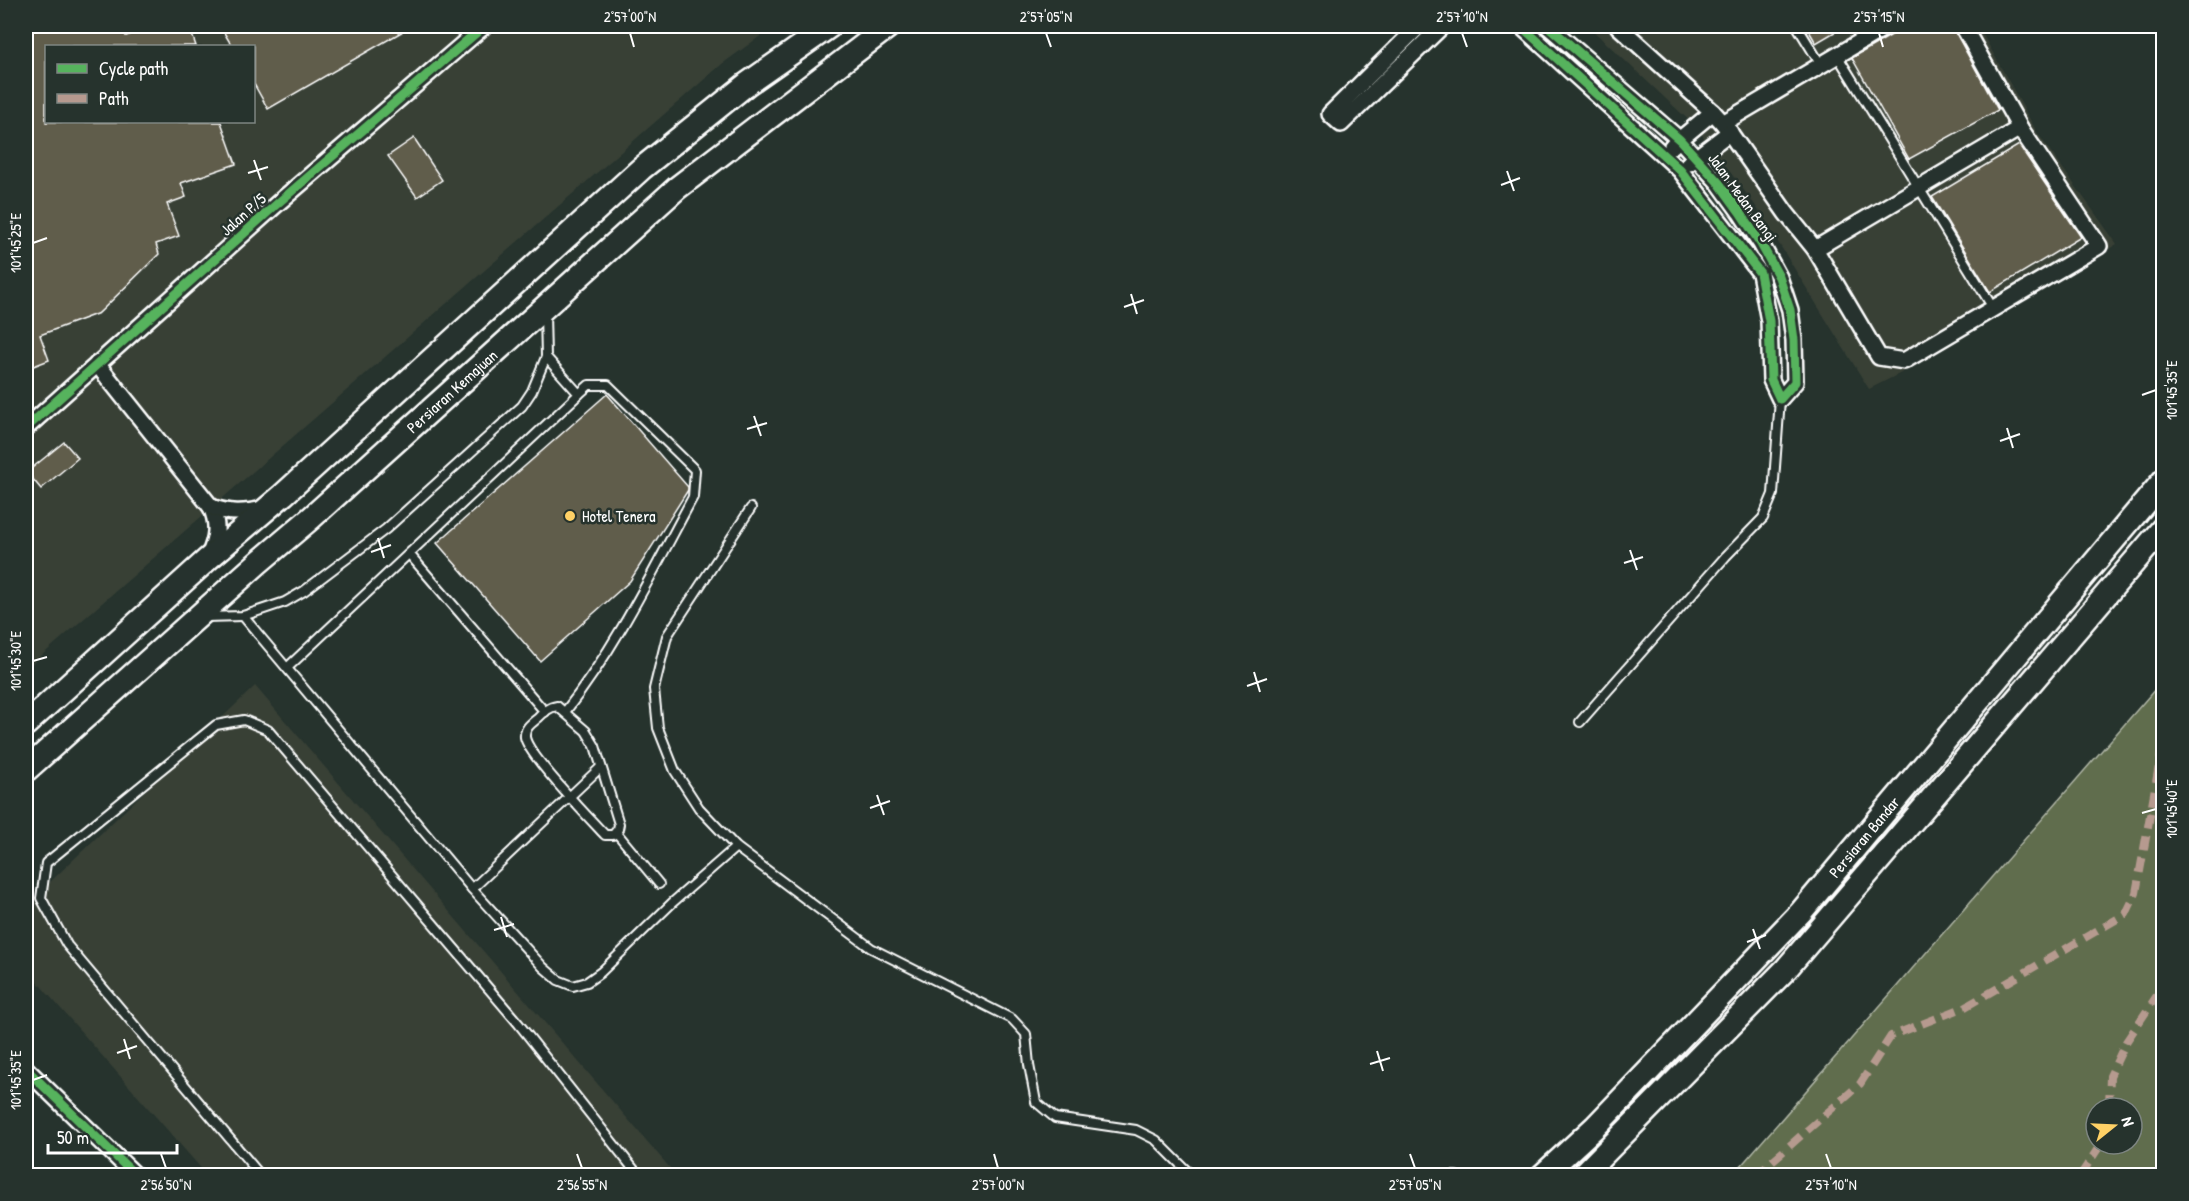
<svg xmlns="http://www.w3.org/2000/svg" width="2189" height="1201" viewBox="0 0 2189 1201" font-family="'Patrick Hand',sans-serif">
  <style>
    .built { fill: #384036; fill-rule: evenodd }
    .green { fill: #606d4e; stroke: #b0b6a6; stroke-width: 1.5; fill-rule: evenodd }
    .building { fill: #615d4b; stroke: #fff; stroke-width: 1.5 }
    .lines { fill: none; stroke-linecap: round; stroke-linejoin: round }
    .service-casing { stroke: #fff; stroke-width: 12 }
    .minor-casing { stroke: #fff; stroke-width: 20 }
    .secondary-casing { stroke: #fff; stroke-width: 27 }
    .service { stroke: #26332d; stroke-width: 8 }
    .minor { stroke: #26332d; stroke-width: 15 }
    .secondary { stroke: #26332d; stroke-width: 22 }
    .quiet { stroke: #b69a8f; stroke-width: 8; stroke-dasharray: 15 8; stroke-linecap: butt }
    .cycleway-casing { stroke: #26332d; stroke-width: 13 }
    .cycleway { stroke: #56b35d; stroke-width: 9 }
    .ticks { fill: none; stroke: #fff; stroke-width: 2 }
    .poi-dot { fill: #ffd166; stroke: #26332d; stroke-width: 2 }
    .labels { text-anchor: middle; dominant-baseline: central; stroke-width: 5; stroke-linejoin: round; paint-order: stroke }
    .street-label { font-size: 16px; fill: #fff; stroke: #26332d }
    .poi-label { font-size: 16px; fill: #fff; stroke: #26332d; text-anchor: start }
    .neatline { fill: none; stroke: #fff; stroke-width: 2 }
    .ticks-label { font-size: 15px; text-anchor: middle; fill: #fff }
  </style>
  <rect width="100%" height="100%" fill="#26332d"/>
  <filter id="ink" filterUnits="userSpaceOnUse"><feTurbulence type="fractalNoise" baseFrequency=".0167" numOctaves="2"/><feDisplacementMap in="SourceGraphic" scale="12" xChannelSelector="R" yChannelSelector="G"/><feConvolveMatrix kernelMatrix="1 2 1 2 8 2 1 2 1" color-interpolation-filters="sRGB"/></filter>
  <g filter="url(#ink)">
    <!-- built -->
    <g class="built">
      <path d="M 26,26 L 774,26 L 722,64 L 26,669 ZM 46,46 L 254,46 L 254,122 L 46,122 Z"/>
      <polygon points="1588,26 1978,26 2038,134 2117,244 1901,373 1869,389 1755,205 1696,127"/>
      <polygon points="255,686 676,1175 207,1175 26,969 26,905"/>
    </g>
    <!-- green -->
    <path class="green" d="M 2163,680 L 2163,1175 L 1733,1175 ZM 2096,1108 L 2132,1108 L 2132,1144 L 2096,1144 Z"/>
    <!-- building -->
    <g class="building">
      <polygon points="26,26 122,26 126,36 155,26 189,26 196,46 46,46 46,122 221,122 236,164 181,183 186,197 167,204 179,236 156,244 159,254 99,313 40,335 49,360 26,369"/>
      <polygon points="220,26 412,26 268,109 254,84 254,46 232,46"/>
      <polygon points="1806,26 1845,26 1816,43"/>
      <polygon points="1907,26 1952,26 1998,110 1909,159 1852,58"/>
      <polygon points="414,138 442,180 417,197 388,156"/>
      <polygon points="2019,145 2081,237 1990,292 1932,197"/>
      <polygon points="607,394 688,487 688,490 630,581 540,661 437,543"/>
      <polygon points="64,442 78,458 41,489 27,472"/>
    </g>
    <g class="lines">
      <!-- service casing -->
      <g class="service-casing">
        <g id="service">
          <polyline points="1797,26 1821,65"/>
          <polyline points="2057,26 2059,26"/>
          <polyline points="1837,55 1993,308"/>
          <polyline points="751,508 667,636 654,689 658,728 675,771 699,808 736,847 871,948 1012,1019 1026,1034 1029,1065 1036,1102 1055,1118 1136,1130 1156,1140 1192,1176"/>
          <polyline points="410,555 545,712"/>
          <polyline points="243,616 472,889 543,967 558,980 573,986 587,982 601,972 672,903 736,847"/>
          <polyline points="205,617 243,616 285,602 304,591 386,529 522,406 532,391 546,357 545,313"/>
          <polyline points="287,668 579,394 546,357"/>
          <path d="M 557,706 L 586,731 L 595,746 L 619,824 L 618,829 L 613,835 L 605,835 C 590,819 527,754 525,737 C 524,728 532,723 538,718 C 544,712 549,707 557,706 Z"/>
          <path d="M 565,712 C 617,646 653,571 693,497 L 695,470 L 608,385 L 589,385 L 579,394"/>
          <polyline points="1580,722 1726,556 1763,518 1773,494 1780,399"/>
          <polyline points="616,832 659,884"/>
          <polyline points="472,889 601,767"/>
          <polyline points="261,1176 67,945 41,898 46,863 216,725 244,720 268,730 518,1023 639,1176"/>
          <polyline points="1447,1176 1456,1176"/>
        </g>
      </g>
      <!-- minor casing -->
      <g class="minor-casing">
        <g id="minor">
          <polyline points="1419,26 1330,114 1341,124 1442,26"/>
          <polyline points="1521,26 1680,170 1760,273 1769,321 1771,380 1780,399 1795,382 1794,340 1790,310 1779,277 1761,244 1740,212 1719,183 1680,140 1548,26"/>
          <polyline points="1618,26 1713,112 1723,123 1786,213 1815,249 1879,357 1904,361 2099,246 2020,128 1963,26"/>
          <polyline points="1723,123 1887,26"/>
          <polyline points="1672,146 1713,112"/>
          <polyline points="1689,163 1730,132"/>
          <polyline points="1815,249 2020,128"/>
          <path d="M 97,364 L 211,507 C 219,525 217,538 209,556"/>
          <polyline points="26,428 278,203 484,26"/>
          <path d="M 211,507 C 230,514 244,513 264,509"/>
          <polyline points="26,1069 136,1176"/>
        </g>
      </g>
      <!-- secondary casing -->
      <g class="secondary-casing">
        <g id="secondary">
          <polyline points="26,724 208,559 283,495 641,169 747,84 830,26"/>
          <path id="s1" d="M 26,770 L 259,562 L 311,518 L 677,188 L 889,26"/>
          <path id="s2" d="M 1542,1176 L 1595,1127 L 1801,912 L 2164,480"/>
          <polyline points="1582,1176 1786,969 2164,527"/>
        </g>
      </g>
      <!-- service -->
      <use href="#service" class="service"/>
      <!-- minor -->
      <use href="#minor" class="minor"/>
      <!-- secondary -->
      <use href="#secondary" class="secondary"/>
      <!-- quiet -->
      <g class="quiet">
        <polyline points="2109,1108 2110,1076 2126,1042 2158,994 2164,991"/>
        <polyline points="1755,1176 1860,1084 1891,1036 1965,1007 2126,914 2136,893 2164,738"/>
        <polyline points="2080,1176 2101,1144"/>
      </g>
      <!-- cycleway casing -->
      <g class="cycleway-casing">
        <g id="cycleway">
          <polyline points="1521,26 1680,170 1760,273 1769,321 1771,380 1780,399 1795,382 1794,340 1790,310 1779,277 1761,244 1740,212 1719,183 1680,140 1548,26"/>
          <polyline points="26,428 278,203 484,26"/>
          <polyline points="26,1069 136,1176"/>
        </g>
      </g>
      <!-- cycleway -->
      <use href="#cycleway" class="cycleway"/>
    </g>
  </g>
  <!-- ticks -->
  <path class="ticks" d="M 630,33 L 634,47M 1046,33 L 1051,47M 1462,33 L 1467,47M 1879,33 L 1883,47M 254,160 L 261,180M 1507,171 L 1514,191M 248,173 L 268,167M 1501,185 L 1520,178M 33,243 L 47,238M 1131,294 L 1137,314M 1124,307 L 1144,300M 2142,395 L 2156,390M 754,416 L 761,436M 2007,428 L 2013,448M 747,429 L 767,423M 2000,441 L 2020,434M 378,538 L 384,558M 1630,550 L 1637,570M 371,552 L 391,545M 1624,563 L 1643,557M 33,661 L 47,657M 1254,672 L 1260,692M 1247,686 L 1267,679M 877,795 L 884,815M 870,808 L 890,801M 2142,813 L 2156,809M 501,917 L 507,937M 1753,929 L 1760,949M 494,930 L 514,924M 1747,942 L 1766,935M 124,1039 L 130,1059M 1377,1051 L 1383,1071M 117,1053 L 137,1046M 1370,1064 L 1390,1058M 33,1080 L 47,1075M 161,1154 L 166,1168M 577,1154 L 582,1168M 994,1154 L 998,1168M 1410,1154 L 1415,1168M 1826,1154 L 1831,1168"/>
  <!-- markers -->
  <circle class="poi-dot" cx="570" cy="516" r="6"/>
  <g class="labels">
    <!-- street labels -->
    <g class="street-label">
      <text transform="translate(1743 197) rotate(54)">Jalan Medan Bangi</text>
      <text transform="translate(243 214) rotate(-42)">Jalan P/5</text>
      <text stroke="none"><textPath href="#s1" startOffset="570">Persiaran Kemajuan</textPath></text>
      <text stroke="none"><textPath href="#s2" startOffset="468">Persiaran Bandar</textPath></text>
    </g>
    <!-- poi labels -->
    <g class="poi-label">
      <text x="582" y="516">Hotel Tenera</text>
    </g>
  </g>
  <!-- margin -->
  <rect width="2189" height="1201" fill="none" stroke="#26332d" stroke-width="66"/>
  <!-- legend -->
  <rect x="45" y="45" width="210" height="78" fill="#26332d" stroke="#7d8581" stroke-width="1.5"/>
  <rect x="57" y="64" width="30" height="9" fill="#56b35d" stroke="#7d8581" stroke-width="1.5"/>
  <text x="99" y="75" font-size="18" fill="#ffffff">Cycle path</text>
  <rect x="57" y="94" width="30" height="9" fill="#b69a8f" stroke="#7d8581" stroke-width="1.5"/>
  <text x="99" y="105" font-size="18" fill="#ffffff">Path</text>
  <!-- north arrow -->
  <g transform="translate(2114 1126) rotate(72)"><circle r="28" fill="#26332d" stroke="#7d8581" stroke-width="1.5"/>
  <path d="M0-4.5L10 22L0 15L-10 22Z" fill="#ffd166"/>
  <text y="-9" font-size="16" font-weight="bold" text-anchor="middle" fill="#ffffff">N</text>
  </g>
  <!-- scale -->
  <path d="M48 1144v9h129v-9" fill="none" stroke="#ffffff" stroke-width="3"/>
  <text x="57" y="1144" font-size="18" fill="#ffffff" stroke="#26332d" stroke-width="4.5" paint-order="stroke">50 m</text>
  <rect x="33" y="33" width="2123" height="1135" class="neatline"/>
  <g class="ticks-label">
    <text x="630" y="22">2°57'00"N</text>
    <text x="1046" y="22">2°57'05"N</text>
    <text x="1462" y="22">2°57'10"N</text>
    <text x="1879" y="22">2°57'15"N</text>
    <text transform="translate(16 243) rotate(-90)" y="5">101°45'25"E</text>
    <text transform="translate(2172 390) rotate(-90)" y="5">101°45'35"E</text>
    <text transform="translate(16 661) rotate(-90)" y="5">101°45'30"E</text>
    <text transform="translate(2172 809) rotate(-90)" y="5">101°45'40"E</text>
    <text transform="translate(16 1080) rotate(-90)" y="5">101°45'35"E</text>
    <text x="166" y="1190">2°56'50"N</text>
    <text x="582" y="1190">2°56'55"N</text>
    <text x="998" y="1190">2°57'00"N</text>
    <text x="1415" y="1190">2°57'05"N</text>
    <text x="1831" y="1190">2°57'10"N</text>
  </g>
</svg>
